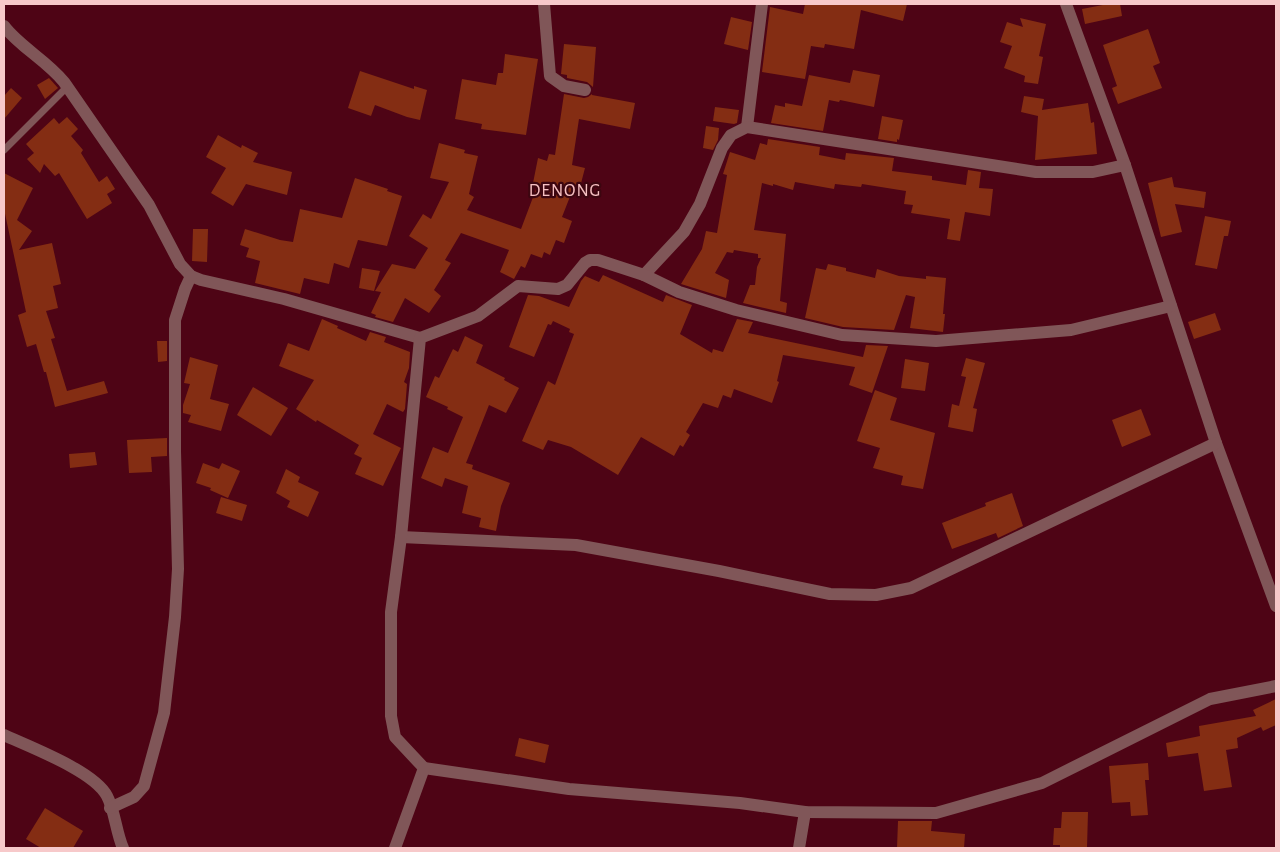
<svg xmlns="http://www.w3.org/2000/svg" width="1280" height="852" viewBox="0 0 1280 852" font-family="'Alegreya Sans',sans-serif">
  <style>
    .building { fill: #842d13 }
    .lines { fill: none; stroke-linecap: round; stroke-linejoin: round }
    .service { stroke: #805658; stroke-width: 7 }
    .minor { stroke: #805658; stroke-width: 12 }
    .labels { text-anchor: middle; dominant-baseline: central; stroke-width: 4.5; stroke-linejoin: round; paint-order: stroke }
    .quarter-label { font-size: 18px; letter-spacing: 1px; fill: #f6c0c2; stroke: #3c0610 }
  </style>
  <rect width="100%" height="100%" fill="#4e0415"/>
  <!-- building -->
  <g class="building">
    <polygon points="805,4 907,4 903,21 861,10 854,49 825,44 824,48 811,46 805,79 762,72 770,7 803,14"/>
    <polygon points="1108,4 1120,4 1122,16 1085,24 1082,9"/>
    <polygon points="731,17 752,22 748,50 724,44"/>
    <polygon points="1020,18 1046,24 1039,56 1043,57 1038,84 1024,82 1025,76 1004,68 1012,46 1000,42 1007,22 1023,27"/>
    <polygon points="1148,29 1160,63 1153,66 1162,88 1118,104 1112,88 1117,86 1103,45"/>
    <polygon points="564,44 596,47 593,87 587,82 567,78 567,75 561,74"/>
    <polygon points="505,54 538,59 526,135 481,129 482,124 455,119 462,79 496,85 498,73 503,73"/>
    <polygon points="853,70 880,75 874,107 840,100 839,102 829,100 823,131 771,123 775,105 785,107 785,103 802,106 809,75 850,83"/>
    <polygon points="360,71 414,89 414,86 427,90 420,120 407,117 375,105 371,116 348,108"/>
    <polygon points="49,78 58,88 45,99 37,85"/>
    <polygon points="11,88 22,98 4,119 4,96"/>
    <polygon points="564,94 584,98 588,97 592,94 592,95 635,103 630,129 579,119 572,165 585,168 579,191 573,189 562,217 572,221 564,243 556,240 550,255 544,252 542,258 531,254 525,268 521,266 514,279 500,272 509,250 461,233 445,260 451,263 434,290 441,296 429,313 405,298 393,322 375,317 376,315 371,313 381,292 375,291 392,264 415,269 428,248 409,236 423,214 431,219 449,182 430,178 439,143 465,150 464,153 478,156 469,194 474,197 467,210 521,229 538,184 533,183 538,158 547,161 549,154 555,155"/>
    <polygon points="1024,96 1044,99 1042,110 1088,103 1091,123 1094,122 1097,154 1035,160 1038,116 1021,112"/>
    <polygon points="715,107 739,110 737,123 734,124 713,121"/>
    <polygon points="882,116 903,120 899,140 897,139 897,142 878,139"/>
    <polygon points="67,117 78,129 71,136 83,150 81,153 99,182 107,176 115,189 107,194 112,203 87,219 59,173 55,176 44,164 40,173 27,159 34,153 26,144 54,118 59,124"/>
    <polygon points="706,126 719,128 718,140 713,150 703,148"/>
    <polygon points="218,135 241,148 242,145 258,153 253,162 292,172 287,195 246,184 233,206 211,193 226,168 206,157"/>
    <polygon points="768,139 820,147 819,155 845,160 846,153 894,158 892,171 932,176 932,180 966,185 968,170 981,172 979,188 993,189 990,216 965,212 960,241 947,239 950,219 911,213 913,205 904,204 906,191 862,184 861,187 835,184 834,189 795,182 793,190 773,184 773,186 762,183 754,230 786,234 780,301 787,303 786,313 743,303 750,285 755,285 757,267 761,258 758,258 758,254 734,250 733,253 727,252 715,273 729,280 726,298 681,284 702,249 706,231 717,233 727,175 723,174 730,152 755,160 760,143 767,145"/>
    <polygon points="4,173 33,188 17,220 32,231 19,250 52,243 61,284 53,286 58,308 46,311 55,338 51,339 67,391 104,381 108,393 55,407 46,372 44,372 36,344 27,347 18,315 26,312 4,209"/>
    <polygon points="1172,177 1174,187 1206,192 1204,208 1175,204 1182,232 1161,237 1148,183"/>
    <polygon points="355,178 388,189 387,191 402,196 387,246 358,240 349,268 334,263 329,284 304,278 300,294 255,283 260,261 246,257 249,248 240,245 245,229 280,240 293,242 300,209 342,218"/>
    <polygon points="1205,216 1231,221 1228,236 1224,236 1217,269 1195,265"/>
    <polygon points="193,229 208,229 207,262 192,261"/>
    <polygon points="828,264 846,268 846,271 875,278 877,269 899,276 926,279 926,276 946,278 943,314 945,314 943,332 910,328 915,297 906,295 894,330 843,327 805,318 816,268 826,270"/>
    <polygon points="362,268 380,271 374,291 359,288"/>
    <polygon points="603,275 663,302 666,295 692,305 680,334 712,353 713,349 723,352 737,319 753,322 748,333 863,357 866,345 888,346 872,393 849,385 855,367 783,355 777,381 779,382 772,403 734,389 731,398 723,395 718,408 703,403 686,432 690,435 683,447 680,445 674,456 641,437 618,475 571,447 548,440 543,450 522,441 548,381 555,385 574,334 569,332 570,329 553,321 551,325 548,324 534,357 509,347 528,295 539,296 569,307 581,281 585,276 599,282"/>
    <polygon points="1215,313 1221,330 1194,339 1188,322"/>
    <polygon points="322,319 338,326 337,328 366,341 370,332 386,337 384,342 410,352 409,368 404,382 407,384 405,409 403,412 387,404 373,434 401,448 383,486 355,474 362,458 354,454 359,445 317,420 316,422 296,409 314,380 279,366 288,343 309,351"/>
    <polygon points="465,336 483,345 476,363 505,378 504,380 519,388 506,413 489,405 466,463 473,465 472,469 510,483 501,506 496,531 479,527 481,518 462,513 468,486 445,478 442,487 421,478 433,447 448,453 463,417 447,409 448,407 426,397 435,376 439,378 453,349 458,352"/>
    <polygon points="157,341 167,341 167,361 158,362"/>
    <polygon points="190,357 218,365 210,399 229,404 221,431 188,422 191,415 183,413 183,405 190,384 184,383"/>
    <polygon points="966,358 985,363 973,408 977,409 973,432 948,427 952,404 959,406 966,377 961,376"/>
    <polygon points="905,359 929,363 925,391 901,388"/>
    <polygon points="253,387 288,408 271,436 237,415"/>
    <polygon points="875,390 897,398 890,420 935,433 923,489 901,485 903,476 873,468 880,448 857,441"/>
    <polygon points="1141,409 1151,435 1122,447 1112,420"/>
    <polygon points="167,438 167,456 151,457 152,472 129,473 127,440"/>
    <polygon points="95,452 97,465 70,468 69,454"/>
    <polygon points="203,463 219,469 222,463 240,471 228,498 210,490 211,488 196,483"/>
    <polygon points="286,469 300,477 298,482 319,492 308,517 287,507 290,501 276,493"/>
    <polygon points="1012,493 1023,526 998,538 996,533 952,549 942,523 986,506 985,503"/>
    <polygon points="221,497 247,505 242,521 216,513"/>
    <polygon points="1276,699 1276,725 1263,731 1261,727 1237,738 1238,748 1226,750 1232,787 1204,791 1198,753 1168,757 1166,743 1200,736 1199,726 1256,716 1253,710"/>
    <polygon points="519,738 549,745 545,763 515,756"/>
    <polygon points="1148,763 1149,780 1145,780 1148,815 1131,816 1130,802 1112,803 1109,766"/>
    <polygon points="45,808 83,831 73,848 41,848 26,839"/>
    <polygon points="1062,812 1088,812 1087,848 1060,848 1060,845 1053,845 1054,828 1061,828"/>
    <polygon points="898,821 932,821 931,831 965,834 964,848 897,848"/>
  </g>
  <g class="lines">
    <!-- service -->
    <polyline class="service" points="4,150 67,87"/>
    <!-- minor -->
    <g class="minor">
      <polyline points="544,4 550,76 564,86 585,90"/>
      <polyline points="1066,4 1125,165 1216,443 1276,606"/>
      <path d="M 4,26 C 20,47 46,60 64,82 L 149,205 L 180,264 L 191,276 L 201,280 L 284,299 L 420,338"/>
      <polyline points="747,127 762,4"/>
      <polyline points="644,275 684,232 700,204 722,148 731,135 747,127 1036,172 1093,172 1125,165"/>
      <polyline points="401,537 576,545 719,571 830,594 876,595 911,588 1216,443"/>
      <path d="M 4,735 C 30,747 94,771 107,796 C 115,811 116,832 123,848"/>
      <polyline points="424,768 569,789 740,803 805,812 936,813 1042,783 1210,699 1276,686"/>
      <polyline points="110,808 134,797 144,786 164,713 175,617 178,569 175,451 175,320 185,289 191,276"/>
      <polyline points="395,848 424,768 395,737 391,716 391,612 401,537 420,338 478,316 518,286 558,289 567,285 585,263 590,260 598,260 644,275 679,292 736,310 842,335 936,341 1071,330 1171,306"/>
      <polyline points="799,848 805,812"/>
    </g>
  </g>
  <g class="labels">
    <!-- quarter labels -->
    <g class="quarter-label">
      <text x="565" y="191">DENONG</text>
    </g>
  </g>
  <!-- border -->
  <rect width="1280" height="852" fill="none" stroke="#f7c9ca" stroke-width="10"/>
</svg>
